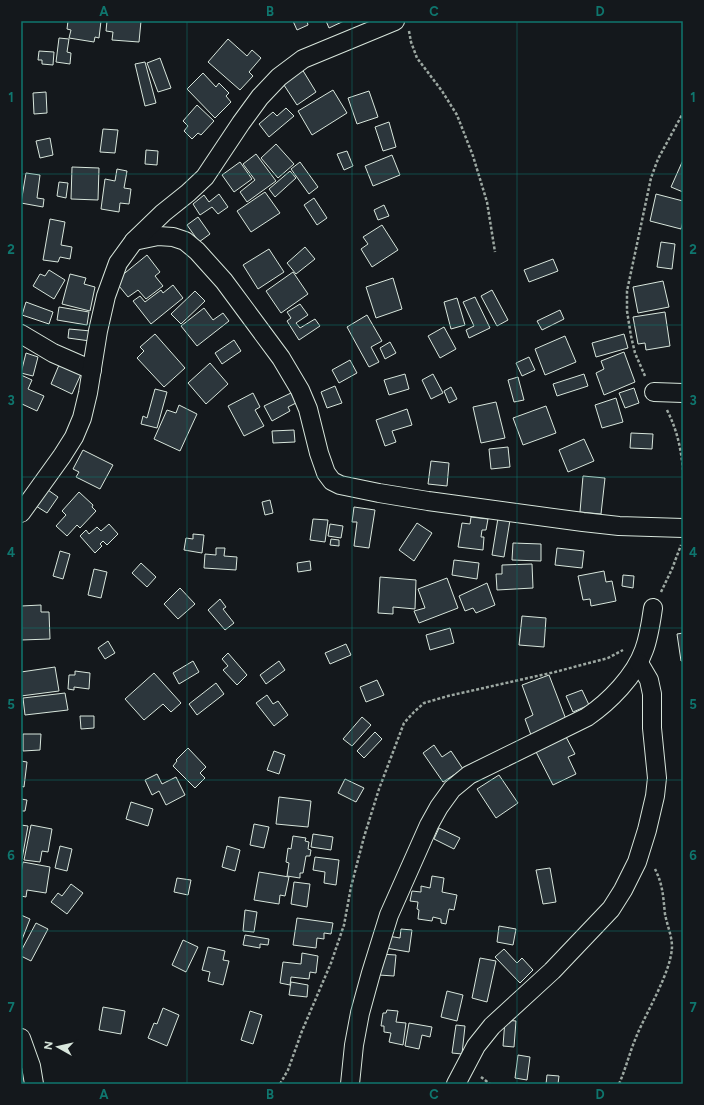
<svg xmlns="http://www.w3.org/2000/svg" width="704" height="1105" viewBox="0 0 704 1105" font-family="Figtree,sans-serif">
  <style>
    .building { fill: #2c363c; stroke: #d8e6dc }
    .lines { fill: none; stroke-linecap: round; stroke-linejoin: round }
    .street-casing { stroke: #d8e6dc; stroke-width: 20 }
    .path { stroke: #9da8a2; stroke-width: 2.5; stroke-dasharray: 3 2; stroke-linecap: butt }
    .street { stroke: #14181c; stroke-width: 18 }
    .grid { fill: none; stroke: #0f766e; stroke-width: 1; stroke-opacity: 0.55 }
    .neatline { fill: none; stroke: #0f766e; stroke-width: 1.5 }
    .grid-label { font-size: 13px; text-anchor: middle; font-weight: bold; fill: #0f766e }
  </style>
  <rect width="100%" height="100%" fill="#14181c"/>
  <!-- building -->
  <g class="building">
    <polygon points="68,21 101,21 99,38 95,37 94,42 69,38 71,30 67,29"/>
    <polygon points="107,21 141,21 139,42 112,40 113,32 106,31"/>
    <polygon points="293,21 307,21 308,25 297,30"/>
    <polygon points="326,21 344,21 329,28"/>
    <polygon points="59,38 69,39 67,52 71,53 70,64 56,62"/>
    <polygon points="228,39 247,56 252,50 261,58 249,72 253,76 240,90 208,62"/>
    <polygon points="39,51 54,52 53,65 42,64 42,60 38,60"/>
    <polygon points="160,58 171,88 158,92 147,63"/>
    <polygon points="145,62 156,103 145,106 135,64"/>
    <polygon points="302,69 316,92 297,105 282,82"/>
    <polygon points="203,73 216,87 219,83 229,93 226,96 231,102 215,118 187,89"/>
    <polygon points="333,90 347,113 312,135 298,111"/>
    <polygon points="369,91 378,117 357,124 348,98"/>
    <polygon points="46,92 47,113 34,114 33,93"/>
    <polygon points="197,105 214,121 201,135 198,133 192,139 184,131 188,126 183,121"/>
    <polygon points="286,108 294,116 269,137 259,124 273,112 277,116"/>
    <polygon points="389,122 396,147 383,151 375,127"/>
    <polygon points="103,129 118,130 115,153 100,152"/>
    <polygon points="50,138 53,155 40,158 36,141"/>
    <polygon points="276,144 294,164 278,178 261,158"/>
    <polygon points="146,150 158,151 157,165 145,164"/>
    <polygon points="347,151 353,166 344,170 337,154"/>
    <polygon points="256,154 276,181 247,202 240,192 255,180 243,164"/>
    <polygon points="392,155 400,175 373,186 365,166"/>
    <polygon points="683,160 683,192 671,187"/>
    <polygon points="240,162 252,179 234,192 222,175"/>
    <polygon points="300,162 318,187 309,194 291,169"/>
    <polygon points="72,167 99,168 98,200 71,199"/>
    <polygon points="117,169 127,171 124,188 131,189 129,204 120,203 119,212 101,209 105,179 115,181"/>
    <polygon points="290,171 296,178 275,197 269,189"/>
    <polygon points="26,173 40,175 37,198 44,199 43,207 21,203"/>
    <polygon points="59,182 68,183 66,198 57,196"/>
    <polygon points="265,192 280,213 251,232 237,211"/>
    <polygon points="219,194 228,207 218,214 212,207 200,215 193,204 204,195 209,202"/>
    <polygon points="656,194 683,201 683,221 681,229 650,221"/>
    <polygon points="314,198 327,218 317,225 304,205"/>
    <polygon points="384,205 389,216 378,220 374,210"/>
    <polygon points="198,217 210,234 199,242 187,225"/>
    <polygon points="50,219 65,222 61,245 72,247 70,259 60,257 58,262 43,260"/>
    <polygon points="382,225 398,250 372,267 361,249 368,244 363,237"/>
    <polygon points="661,242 675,244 672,269 657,267"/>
    <polygon points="305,247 315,259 296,274 287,263"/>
    <polygon points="269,249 284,272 258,289 243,265"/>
    <polygon points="147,255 160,272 155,276 163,286 146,299 138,290 128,297 115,281"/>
    <polygon points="553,259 558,271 529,282 524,270"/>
    <polygon points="49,270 65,280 54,299 33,286 40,274 45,276"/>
    <polygon points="293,272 308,294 281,313 266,291"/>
    <polygon points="70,274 86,278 84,284 95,287 90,311 62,304"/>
    <polygon points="393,278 402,309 376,318 366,287"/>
    <polygon points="663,281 669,307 638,313 633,287"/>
    <polygon points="173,285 183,298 151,324 133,301 140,296 145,302 161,290 163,293"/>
    <polygon points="492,290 508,320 497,326 481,296"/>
    <polygon points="195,291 205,301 181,324 171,314"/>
    <polygon points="475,297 490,328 469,338 466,330 474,326 463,302"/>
    <polygon points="457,298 465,325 451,329 444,302"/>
    <polygon points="26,302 53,312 49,324 22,315"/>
    <polygon points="300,304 308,315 296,323 300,328 315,319 320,326 299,340 287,321 291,318 287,312"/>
    <polygon points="59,307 89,312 87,325 57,320"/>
    <polygon points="204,308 213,320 223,313 229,321 197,346 181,326"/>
    <polygon points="560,310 564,319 542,330 537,321"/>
    <polygon points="665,312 670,346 646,350 645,343 638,344 633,317"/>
    <polygon points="367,315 382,341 371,347 379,362 369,367 347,327"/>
    <polygon points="444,327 456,349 440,358 428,336"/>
    <polygon points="69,329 91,331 90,341 68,338"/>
    <polygon points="155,334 185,368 164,387 137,358 144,351 140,347"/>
    <polygon points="624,334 628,348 596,357 592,343"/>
    <polygon points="565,336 576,362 545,375 535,349"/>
    <polygon points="234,340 241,351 222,364 215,353"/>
    <polygon points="390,342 396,353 385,359 380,348"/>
    <polygon points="624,352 635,382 604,395 596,373 604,369 601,361"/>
    <polygon points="26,353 38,357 33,376 21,373"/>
    <polygon points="529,357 535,370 522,376 516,363"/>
    <polygon points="350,360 357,373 339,383 332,370"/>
    <polygon points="210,363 228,384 206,404 188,383"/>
    <polygon points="59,365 81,374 72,394 51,384"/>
    <polygon points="405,374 409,389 389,395 384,380"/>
    <polygon points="433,374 443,393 431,399 422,380"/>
    <polygon points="584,374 588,386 557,396 553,384"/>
    <polygon points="21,375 32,380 28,389 44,396 37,411 22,404 21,405"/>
    <polygon points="518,377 524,400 514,402 508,380"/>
    <polygon points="335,386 342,403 327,408 321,392"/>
    <polygon points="451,387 457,399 449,403 444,391"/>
    <polygon points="634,388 639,403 625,408 619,393"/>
    <polygon points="155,389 167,392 157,428 141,424 143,416 147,418"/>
    <polygon points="253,393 260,407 255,410 264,426 244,436 228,406"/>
    <polygon points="291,393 296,403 288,407 290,411 272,421 264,406"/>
    <polygon points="616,398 623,422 602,428 595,405"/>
    <polygon points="496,402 505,438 481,443 473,407"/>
    <polygon points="179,405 197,414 180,451 154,439 167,410 176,413"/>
    <polygon points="546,406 556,433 523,445 513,418"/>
    <polygon points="407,409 412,425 392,431 396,442 385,446 376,420"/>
    <polygon points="294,430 295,442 273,443 272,431"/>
    <polygon points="631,433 653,434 652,449 630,448"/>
    <polygon points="584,439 594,461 568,472 559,450"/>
    <polygon points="508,447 510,467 491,469 489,449"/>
    <polygon points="83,450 113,465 100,489 76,477 79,472 73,469"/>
    <polygon points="431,461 449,463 447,486 428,484"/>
    <polygon points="583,476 605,478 601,514 580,512"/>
    <polygon points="48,490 58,497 47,513 36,506"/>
    <polygon points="79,492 93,505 92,507 96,511 80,528 77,525 67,536 56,526 66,515 62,511"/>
    <polygon points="270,500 273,513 265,515 262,502"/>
    <polygon points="354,507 375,510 369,548 354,546 357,522 352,522"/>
    <polygon points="471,517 488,519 486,530 482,530 481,537 484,537 483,550 458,547 462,523 470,524"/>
    <polygon points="498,518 510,520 504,557 492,555"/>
    <polygon points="313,519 328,520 325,542 310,540"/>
    <polygon points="417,523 432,533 414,561 399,550"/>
    <polygon points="109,524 118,534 107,545 103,541 100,544 102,546 95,553 80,536 86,530 89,534 97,527 101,531"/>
    <polygon points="330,524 343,526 341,538 328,536"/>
    <polygon points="193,534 204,535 202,553 184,550 186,538 193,539"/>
    <polygon points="331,539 339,540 339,546 330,545"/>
    <polygon points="513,543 541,544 541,561 512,560"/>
    <polygon points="216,548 225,548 224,556 237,557 236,570 204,568 205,554 216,555"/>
    <polygon points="557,548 584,551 582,568 555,565"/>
    <polygon points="60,551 70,554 63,579 53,576"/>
    <polygon points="454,560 479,563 477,579 452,575"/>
    <polygon points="310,561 311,570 298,572 297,563"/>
    <polygon points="141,563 156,577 147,587 132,573"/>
    <polygon points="532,564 533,588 497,590 496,574 502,574 502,565"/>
    <polygon points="94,569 107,572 101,598 88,595"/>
    <polygon points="604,571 606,582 612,581 616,601 591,606 590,599 583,600 578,576"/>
    <polygon points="623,575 634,576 633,588 622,586"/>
    <polygon points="380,577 416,580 415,609 393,607 393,614 378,613"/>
    <polygon points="447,578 458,608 419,623 414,611 425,608 418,589"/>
    <polygon points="487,583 495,605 476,613 473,608 465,611 459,596"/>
    <polygon points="180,588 195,604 178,619 164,604"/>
    <polygon points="220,599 226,607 223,609 234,623 225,630 208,610"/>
    <polygon points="41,605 41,612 49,612 50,639 21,640 21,606"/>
    <polygon points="522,616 546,618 544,647 519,645"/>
    <polygon points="450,628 454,643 430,650 426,635"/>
    <polygon points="683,633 683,661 681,661 677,634"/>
    <polygon points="108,641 115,653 105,659 98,648"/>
    <polygon points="346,644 351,655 330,664 325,653"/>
    <polygon points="228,653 247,675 237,685 223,670 228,666 222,659"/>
    <polygon points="193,661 199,672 179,684 173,673"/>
    <polygon points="279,661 285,670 266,684 260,675"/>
    <polygon points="55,667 59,691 21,696 21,672"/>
    <polygon points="75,671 90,673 89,689 74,687 74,690 68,689 69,675 75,675"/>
    <polygon points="154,673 181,703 171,712 163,704 144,720 125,699"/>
    <polygon points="549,675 567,722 531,735 525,719 533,715 522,685"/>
    <polygon points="377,680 384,695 366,702 360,687"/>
    <polygon points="216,683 224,694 197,715 189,704"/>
    <polygon points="582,690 589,705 573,712 566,696"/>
    <polygon points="65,693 68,710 25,715 23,698"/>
    <polygon points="267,695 273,704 278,701 288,715 274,726 256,703"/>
    <polygon points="80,716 94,716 94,728 81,729"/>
    <polygon points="362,717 371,725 352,746 343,739"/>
    <polygon points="375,732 382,739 364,758 357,751"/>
    <polygon points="564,733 575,754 568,757 576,774 553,785 534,748"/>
    <polygon points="23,734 41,734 40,750 23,751"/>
    <polygon points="434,745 442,757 451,751 463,769 443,782 423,753"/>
    <polygon points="188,748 206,767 200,773 205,778 195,788 173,766 177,761 176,760"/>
    <polygon points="274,751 285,755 279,774 267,770"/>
    <polygon points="21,761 27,762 24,787 21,786"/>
    <polygon points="157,774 162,784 176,777 185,795 166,805 159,791 152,795 145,780"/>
    <polygon points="499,775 518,803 496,818 477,789"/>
    <polygon points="345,779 364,788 356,802 338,793"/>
    <polygon points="279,797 311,801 308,827 276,824"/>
    <polygon points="21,799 27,800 25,811 21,811"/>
    <polygon points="131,802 153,809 148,826 126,819"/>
    <polygon points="254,824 269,827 264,848 250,845"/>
    <polygon points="21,825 28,826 22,859 21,858"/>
    <polygon points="31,825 52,829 48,852 42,851 40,862 24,860"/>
    <polygon points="439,828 460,838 454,849 434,839"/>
    <polygon points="313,834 333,837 331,850 311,847"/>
    <polygon points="293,836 306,838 305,841 309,842 308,849 311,850 310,856 306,856 303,873 300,873 300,878 287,876 289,863 286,862 288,848 291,849"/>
    <polygon points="60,846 72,849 67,871 55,868"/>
    <polygon points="227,846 240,850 235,871 222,867"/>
    <polygon points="315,857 339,860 336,885 324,883 325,872 313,870"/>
    <polygon points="23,862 50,867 46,893 27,890 26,897 21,896 21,873"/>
    <polygon points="550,868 556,902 543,904 536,870"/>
    <polygon points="259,872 289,877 285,896 280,895 279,904 254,900"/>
    <polygon points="432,876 444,878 442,892 457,895 454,910 449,909 446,924 441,923 441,919 433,917 432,921 418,919 419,910 417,909 418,902 410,901 412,891 421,892 421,886 430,888"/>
    <polygon points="177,878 191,880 188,895 174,892"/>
    <polygon points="294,882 310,884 307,907 291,904"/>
    <polygon points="71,884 83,893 67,914 51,902 58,893 62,896"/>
    <polygon points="245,910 257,912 254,932 243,931"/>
    <polygon points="21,915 30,919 21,942"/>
    <polygon points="297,918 333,923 331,934 324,933 324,939 317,938 316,948 293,945"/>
    <polygon points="36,923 48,929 31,961 21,956 21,951"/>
    <polygon points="499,926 516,929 513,945 497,942"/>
    <polygon points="401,929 412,930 409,952 386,948 388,936 400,938"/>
    <polygon points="245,935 269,939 268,945 260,944 260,948 243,945"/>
    <polygon points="183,940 198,947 186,972 172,965"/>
    <polygon points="208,947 225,951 223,960 229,961 223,985 208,981 210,972 202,970"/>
    <polygon points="504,949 517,963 522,958 533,970 520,983 495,957"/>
    <polygon points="302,953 318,956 316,973 310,972 309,979 291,977 290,985 280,983 283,962 301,964"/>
    <polygon points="380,954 396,955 394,976 379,975"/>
    <polygon points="480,958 496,961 487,1002 472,998"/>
    <polygon points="291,982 308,985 307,997 289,995"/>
    <polygon points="447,991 463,995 457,1021 441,1017"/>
    <polygon points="103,1007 125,1011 121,1034 99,1030"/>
    <polygon points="163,1008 179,1015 167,1046 148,1038 154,1023 157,1024"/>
    <polygon points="387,1010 398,1011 396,1022 406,1023 403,1045 389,1042 391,1033 384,1032 384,1026 381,1026 383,1013 386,1013"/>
    <polygon points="250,1011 262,1015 253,1044 241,1040"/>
    <polygon points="505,1020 516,1021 514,1047 503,1046"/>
    <polygon points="409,1023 432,1027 430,1037 422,1035 419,1049 405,1046"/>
    <polygon points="456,1025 465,1026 462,1054 452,1053"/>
    <polygon points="518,1055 530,1057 527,1080 515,1078"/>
    <polygon points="547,1075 559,1076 558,1084 546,1084"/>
  </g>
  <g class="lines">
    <!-- street casing -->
    <g class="street-casing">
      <g id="street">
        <polyline points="134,241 158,236 173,237 185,241 197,251 224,281 281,358 300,390 308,409 319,453 326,473 332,481 340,485 379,493 428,501 583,522 619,526 683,528"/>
        <polyline points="21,334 53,353 92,370"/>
        <polyline points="654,392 683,393"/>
        <polyline points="21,513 62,456 74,437 82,418 88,393 98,331 106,296 118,263 134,241 163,213 188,193 205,177 241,123 260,97 279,77 303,59 395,21"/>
        <polyline points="21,1038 31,1066 34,1084"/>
        <path d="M 350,1084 L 354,1045 L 360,1013 L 371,973 L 389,915 L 429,825 L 439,807 L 452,789 L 469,775 L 587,717 C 609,702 635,676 644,650 C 649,637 651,622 653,608"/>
        <polyline points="456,1084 476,1046 492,1026 552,971 611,909 623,890 637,862 647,830 655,796 657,778 652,728 652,694 649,680 639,663"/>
      </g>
    </g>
    <!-- path -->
    <g class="path">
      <polyline points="409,31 411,42 417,58 442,91 457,115 473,156 487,202 495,252"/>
      <polyline points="645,376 635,353 631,336 627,311 627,291 651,178 658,159 683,113"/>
      <path d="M 667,410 C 677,430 681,448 683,470"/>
      <polyline points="661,592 672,569 681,545"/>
      <polyline points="481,1077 490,1084"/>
      <polyline points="280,1084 288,1070 302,1031 331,963 344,925 351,887 364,837 379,789 404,723 414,712 424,703 448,696 555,672 608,658 623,650"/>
      <path d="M 619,1084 C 626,1068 630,1051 637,1035 C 647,1011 671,972 672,947 C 672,936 667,925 665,914 C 663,896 663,885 655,869"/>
    </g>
    <!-- street -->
    <use href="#street" class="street"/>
  </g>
  <!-- grid -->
  <path class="grid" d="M 187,21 L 187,1084M 352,21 L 352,1084M 517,21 L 517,1084M 21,174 L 683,174M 21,325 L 683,325M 21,477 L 683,477M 21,628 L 683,628M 21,780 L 683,780M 21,931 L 683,931"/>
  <!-- border -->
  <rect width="704" height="1105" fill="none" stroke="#14181c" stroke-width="44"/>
  <!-- north arrow -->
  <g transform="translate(58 1047) rotate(278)" stroke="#14181c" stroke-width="3" paint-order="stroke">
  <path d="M0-3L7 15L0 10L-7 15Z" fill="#d8e6dc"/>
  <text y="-6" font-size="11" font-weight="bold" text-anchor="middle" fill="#d8e6dc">N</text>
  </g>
  <rect x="22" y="22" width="660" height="1061" class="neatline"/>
  <g class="grid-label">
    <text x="104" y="16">A</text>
    <text x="270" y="16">B</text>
    <text x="434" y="16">C</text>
    <text x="600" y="16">D</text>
    <text x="11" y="102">1</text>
    <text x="693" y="102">1</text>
    <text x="11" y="254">2</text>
    <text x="693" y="254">2</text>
    <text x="11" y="405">3</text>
    <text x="693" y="405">3</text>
    <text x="11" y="557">4</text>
    <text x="693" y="557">4</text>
    <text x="11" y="709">5</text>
    <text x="693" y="709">5</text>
    <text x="11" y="860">6</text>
    <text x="693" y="860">6</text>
    <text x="11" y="1012">7</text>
    <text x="693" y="1012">7</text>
    <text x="104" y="1099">A</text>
    <text x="270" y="1099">B</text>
    <text x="434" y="1099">C</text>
    <text x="600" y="1099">D</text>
  </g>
</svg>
